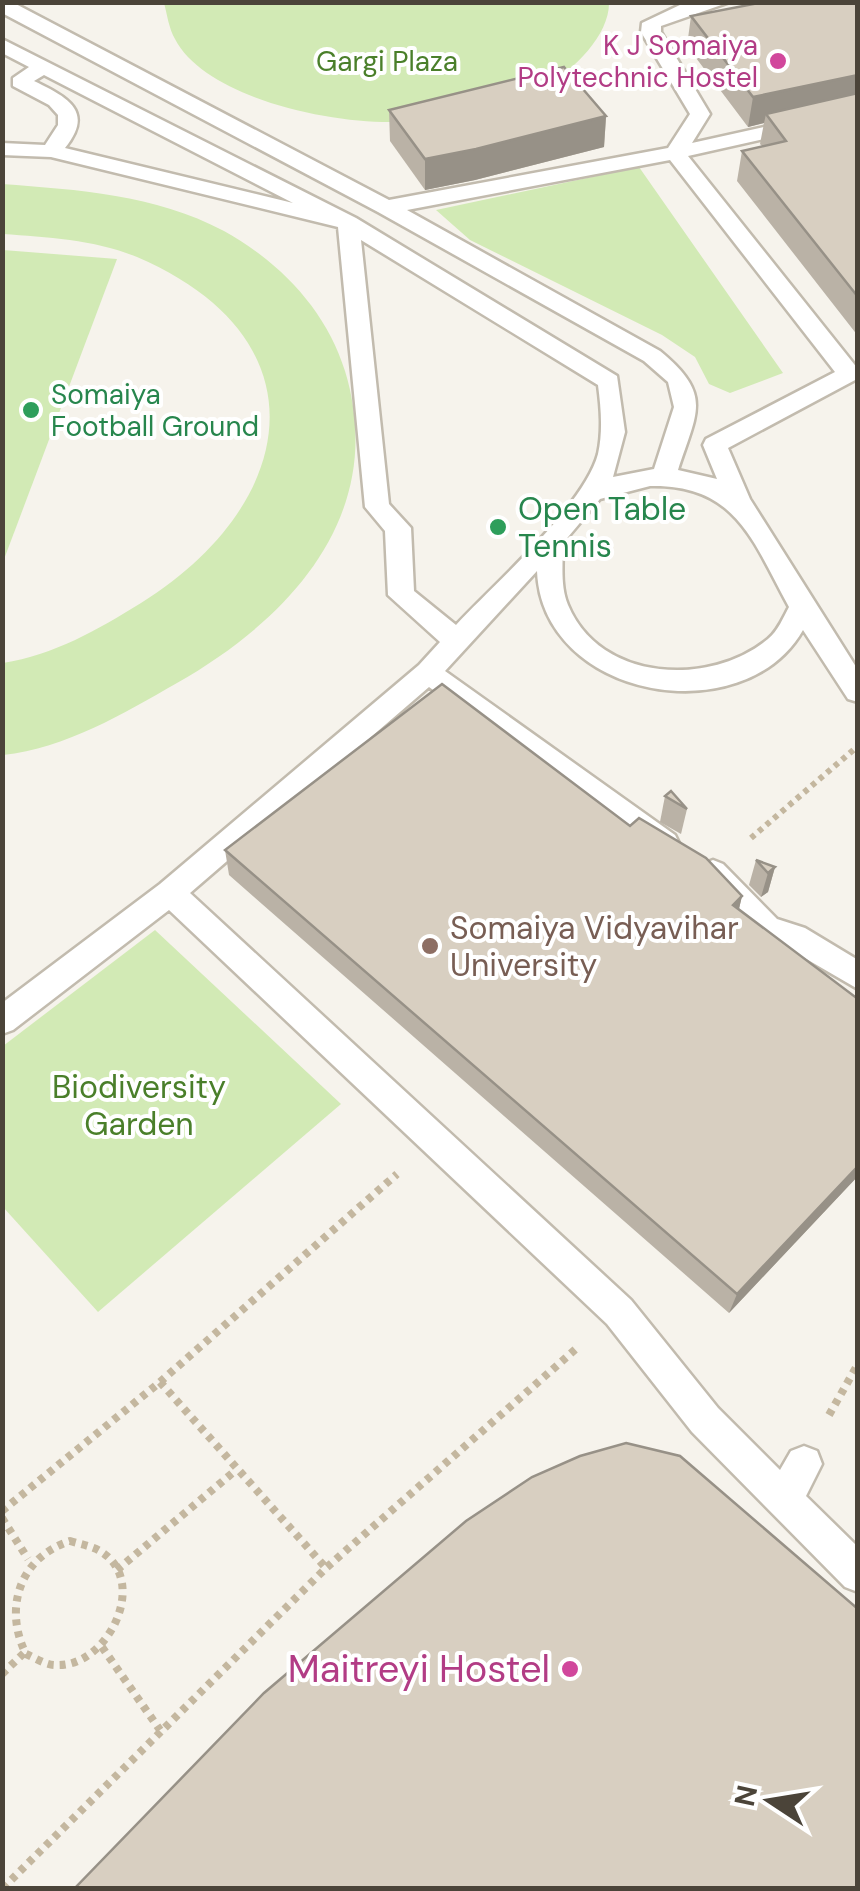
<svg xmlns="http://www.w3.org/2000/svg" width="860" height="1891" viewBox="0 0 860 1891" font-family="'DM Sans',sans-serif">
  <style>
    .green { fill: #d2eab5 }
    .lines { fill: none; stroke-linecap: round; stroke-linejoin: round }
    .lane-casing { stroke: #c2bbae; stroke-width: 5 }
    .path-far1 { stroke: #c4b79f; stroke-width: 6; stroke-dasharray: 5 5; stroke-linecap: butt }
    .path { stroke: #c4b79f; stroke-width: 8; stroke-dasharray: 6 6; stroke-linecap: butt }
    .lane { fill: #fff; fill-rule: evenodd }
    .wall { fill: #bab2a6 }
    .shaded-wall { fill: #979187 }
    .building { fill: #d8cfc1; stroke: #979187; stroke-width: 2.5 }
    .hotel-dot { fill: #d1479c; stroke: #fff; stroke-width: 4 }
    .leisure-dot { fill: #2e9e5b; stroke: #fff; stroke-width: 4 }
    .education-dot { fill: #8d6e63; stroke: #fff; stroke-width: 4 }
    .labels { text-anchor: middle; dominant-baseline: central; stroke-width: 8; stroke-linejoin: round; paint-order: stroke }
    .far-hotel-label { font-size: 28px; fill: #b23c85; stroke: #fff; text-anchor: end }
    .far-park-label { font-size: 28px; fill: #4a7f2a; stroke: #fff }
    .far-leisure-label { font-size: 28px; fill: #27864d; stroke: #fff; text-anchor: start }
    .leisure-label { font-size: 32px; fill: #27864d; stroke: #fff; text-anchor: start }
    .education-label { font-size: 32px; fill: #785e54; stroke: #fff; text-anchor: start }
    .park-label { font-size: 32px; fill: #4a7f2a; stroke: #fff }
    .near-hotel-label { font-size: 38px; fill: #b23c85; stroke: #fff; text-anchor: end }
  </style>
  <rect width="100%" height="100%" fill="#f6f3ec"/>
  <!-- green -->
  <g class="green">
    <path d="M 609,2 C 610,34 574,71 546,84 C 520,95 449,115 420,120 C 356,130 208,103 175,39 C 169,29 167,14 164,3 Z"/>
    <polygon points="639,167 783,373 730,393 709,384 695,357 662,335 470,240 436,210"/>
    <path d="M 2,184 C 79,190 154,194 224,231 C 280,262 326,310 345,371 C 388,512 293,617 177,683 C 123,714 66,748 3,755 L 3,663 C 54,655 97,630 141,603 C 298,505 328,339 137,257 C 96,240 47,237 3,234 Z"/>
    <polygon points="3,250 117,259 3,562 2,250"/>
    <polygon points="155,930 341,1104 98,1312 3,1207 3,1046"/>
  </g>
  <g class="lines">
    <!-- lane casing -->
    <g class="lane-casing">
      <g id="lane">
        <path d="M 2,2 L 12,2 L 389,200 L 668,148 L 690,114 L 641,32 L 642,23 L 682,4 L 730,2 L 661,26 L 661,32 L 710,114 L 692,143 L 858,106 L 858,118 L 688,156 L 858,369 L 857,379 L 728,448 L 750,499 L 858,670 L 858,702 L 848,699 L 803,630 C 744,734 542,699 537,571 L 445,671 L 675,835 L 679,843 L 675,851 L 665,855 L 655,851 L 429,687 L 190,893 L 631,1300 L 718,1408 L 780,1470 L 791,1451 L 804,1446 L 817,1451 L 822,1464 L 806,1496 L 858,1547 L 858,1592 L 845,1587 L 692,1432 L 607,1324 L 169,910 L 13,1030 L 2,1034 L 2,1003 L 160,884 L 419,665 L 440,642 L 388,595 L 385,531 L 365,507 L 338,227 L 51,157 L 2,155 L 2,143 L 45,145 L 58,125 L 58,115 L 49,105 L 13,86 L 13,78 L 29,67 L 2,53 L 2,39 L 356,218 L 617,376 L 625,432 L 613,477 L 654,469 L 674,407 L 668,382 L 644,361 L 378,212 L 2,13 ZM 44,75 L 293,203 L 65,148 C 95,111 67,97 34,81 ZM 670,160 L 835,372 L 706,439 L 703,445 L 717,479 L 678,470 C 697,411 713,395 660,351 L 407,210 ZM 361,240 L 598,385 C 601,408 603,431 598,454 C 584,506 494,584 456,625 L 414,591 L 411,528 L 389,504 ZM 650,486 C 737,484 753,542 789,607 C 783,618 778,631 768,639 C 710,687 600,682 568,605 C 560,586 563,563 563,543 L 600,499 Z"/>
        <polygon points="713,860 723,864 777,919 805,928 858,960 858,989 784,946 756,937 703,880 698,872 703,864"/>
      </g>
    </g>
    <!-- path-far1 -->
    <polyline class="path-far1" points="751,838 858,746"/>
    <!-- path -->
    <g class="path">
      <polyline points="160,1382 326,1568"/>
      <polyline points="829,1415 858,1364"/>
      <polyline points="2,1511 160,1382 397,1174"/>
      <polyline points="2,1518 28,1559"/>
      <path d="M 70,1541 C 79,1544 92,1546 100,1551 C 151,1581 107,1669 55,1665 C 46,1665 35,1658 26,1654 C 3,1608 20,1557 70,1541 Z"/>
      <polyline points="117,1570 236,1470"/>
      <polyline points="102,1647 160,1730"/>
      <polyline points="2,1674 24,1653"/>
      <polyline points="3,1888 326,1568 577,1348"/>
    </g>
    <!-- lane -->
    <use href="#lane" class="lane"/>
  </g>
  <!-- wall -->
  <g class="wall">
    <polygon points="858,2 858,336 737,181 742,151 762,146 760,144 764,123 748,127 687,46 691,16"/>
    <polygon points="389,110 606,116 604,147 475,180 425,190 390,141"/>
    <polygon points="665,796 687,809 681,834 660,822"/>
    <polygon points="630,826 742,896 739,909 858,999 858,1176 729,1313 229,875 225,850"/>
    <polygon points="756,860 775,867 768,892 761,897 749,885"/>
  </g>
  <!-- shaded-wall -->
  <g class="shaded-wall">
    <polygon points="858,75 858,104 766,114 764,123 748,127 753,97"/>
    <polygon points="606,116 604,147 475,180 425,190 425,159"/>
    <polygon points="775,867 768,892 761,897 768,873"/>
    <polygon points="742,896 736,921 733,905"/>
    <polygon points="858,1166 858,1176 729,1313 737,1294"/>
  </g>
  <!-- building -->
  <g class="building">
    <polygon points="764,2 858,2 858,75 753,97 691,16"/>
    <polygon points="564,67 606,116 476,149 425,159 389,110"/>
    <polygon points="858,93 858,297 742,151 786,141 766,114"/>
    <polygon points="442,684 630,826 639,818 706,858 742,896 733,905 858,999 858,1166 737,1294 225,850"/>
    <polygon points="671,791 687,809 665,796"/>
    <polygon points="756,860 775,867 768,873"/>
    <polygon points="626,1443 680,1456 858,1609 858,1888 75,1888 264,1693 466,1521 532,1477 580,1456"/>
  </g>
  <!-- markers -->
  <g class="hotel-dot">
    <circle cx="778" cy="61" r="10"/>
    <circle cx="570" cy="1669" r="10"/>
  </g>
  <g class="leisure-dot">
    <circle cx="31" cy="410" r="10"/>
    <circle cx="498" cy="527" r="10"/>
  </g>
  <circle class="education-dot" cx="430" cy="946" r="10"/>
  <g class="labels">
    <!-- far-hotel labels -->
    <g class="far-hotel-label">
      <text x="758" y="45">K J Somaiya<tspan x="758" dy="32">Polytechnic Hostel</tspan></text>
    </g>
    <!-- far-park labels -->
    <g class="far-park-label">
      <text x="387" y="61">Gargi Plaza</text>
    </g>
    <!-- far-leisure labels -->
    <g class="far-leisure-label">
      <text x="51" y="394">Somaiya<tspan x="51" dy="32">Football Ground</tspan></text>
    </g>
    <!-- leisure labels -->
    <g class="leisure-label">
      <text x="518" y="509">Open Table<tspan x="518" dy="37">Tennis</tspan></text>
    </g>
    <!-- education labels -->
    <g class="education-label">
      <text x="450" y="928">Somaiya Vidyavihar<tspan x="450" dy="37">University</tspan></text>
    </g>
    <!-- park labels -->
    <g class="park-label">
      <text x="139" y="1087">Biodiversity<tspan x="139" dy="37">Garden</tspan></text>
    </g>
    <!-- near-hotel labels -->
    <g class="near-hotel-label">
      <text x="550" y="1669">Maitreyi Hostel</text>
    </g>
  </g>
  <!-- border -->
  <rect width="860" height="1891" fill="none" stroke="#4b4439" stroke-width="10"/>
  <!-- north arrow -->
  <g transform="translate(770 1801) rotate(282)" stroke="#ffffff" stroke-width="8" paint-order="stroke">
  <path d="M0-8L18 38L0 25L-18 38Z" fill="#4b4439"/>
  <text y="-15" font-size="28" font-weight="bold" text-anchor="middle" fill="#4b4439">N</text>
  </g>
</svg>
